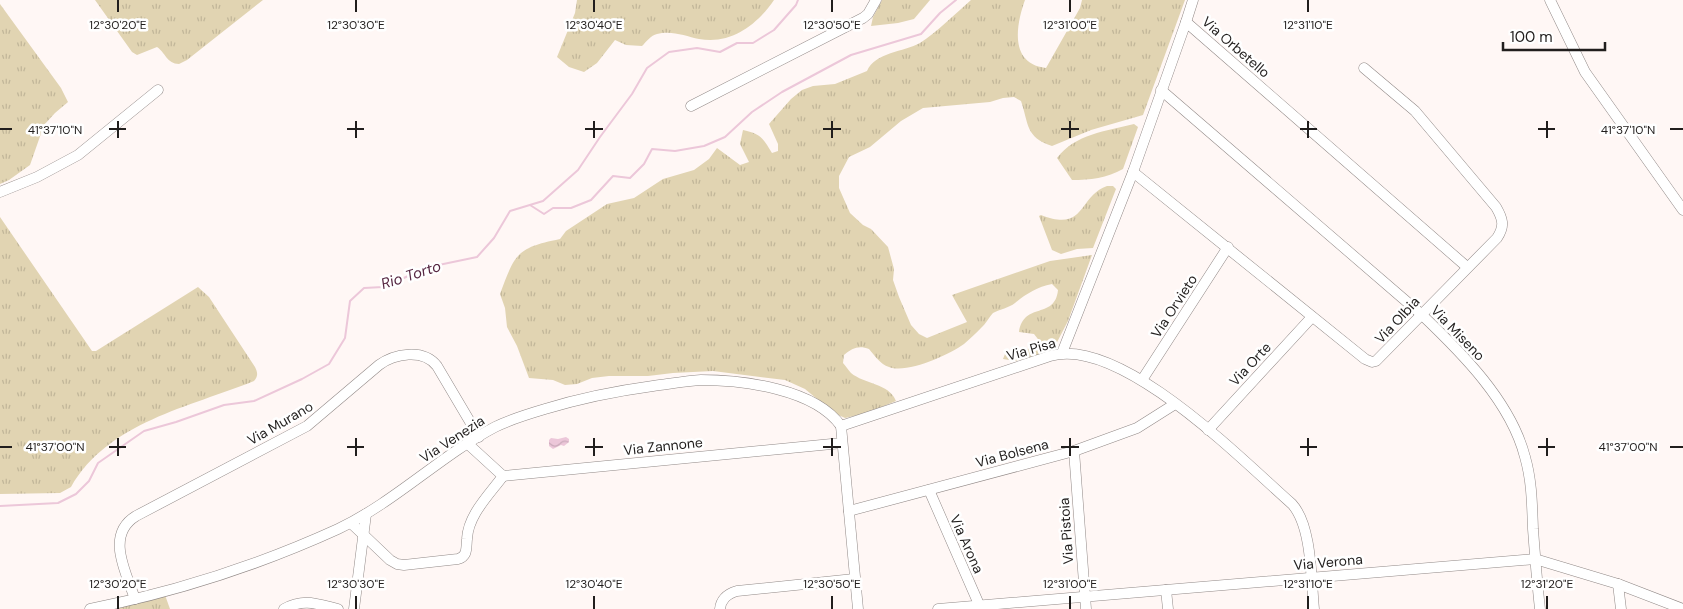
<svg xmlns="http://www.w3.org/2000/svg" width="1683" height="609" viewBox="0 0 1683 609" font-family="'DM Sans',sans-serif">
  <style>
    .grass { fill: url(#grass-tufts) }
    .water { fill: url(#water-waves) }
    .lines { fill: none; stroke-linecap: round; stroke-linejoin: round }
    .stream { stroke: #ecc7d9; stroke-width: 2 }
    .minor-casing { stroke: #918987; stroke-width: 11 }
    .minor { stroke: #fff; stroke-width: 10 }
    .ticks { fill: none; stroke: #211e1d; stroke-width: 2 }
    .labels { text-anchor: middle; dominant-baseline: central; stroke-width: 5; stroke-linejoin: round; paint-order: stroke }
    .street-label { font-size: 14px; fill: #211e1d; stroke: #fff }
    .water-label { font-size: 15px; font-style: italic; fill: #562742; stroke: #fff }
    .ticks-label { font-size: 12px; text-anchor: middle; fill: #211e1d; stroke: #fff; stroke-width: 5; stroke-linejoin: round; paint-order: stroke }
  </style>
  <defs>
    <pattern id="grass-tufts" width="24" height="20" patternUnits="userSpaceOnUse" patternTransform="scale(1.25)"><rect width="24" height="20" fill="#e1d4b2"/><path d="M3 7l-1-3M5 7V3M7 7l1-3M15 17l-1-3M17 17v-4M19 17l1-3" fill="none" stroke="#c1b699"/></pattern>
    <pattern id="water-waves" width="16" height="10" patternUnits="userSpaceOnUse" patternTransform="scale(1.25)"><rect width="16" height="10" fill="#ecc7d9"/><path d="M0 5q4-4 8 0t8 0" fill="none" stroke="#caaaba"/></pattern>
  </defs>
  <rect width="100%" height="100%" fill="#fff7f5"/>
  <!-- grass -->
  <g class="grass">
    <path d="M 95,0 L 263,0 L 187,60 L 179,64 C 167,64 165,52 157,47 L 137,55 L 132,52 Z"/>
    <path d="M 577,0 L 774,0 C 757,25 731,45 699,39 C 686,36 671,30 657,34 C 651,35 646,42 642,46 L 626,45 L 615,40 L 597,63 L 584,72 L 569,67 L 557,57 L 575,13 Z"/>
    <polygon points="882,0 930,0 914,19 898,23 871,26 873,17"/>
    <path d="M 971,0 L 1025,0 C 1016,25 1009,64 1046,68 L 1080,8 L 1082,0 L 1185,0 L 1143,115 L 1091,130 L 1052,146 C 1025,137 1029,124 1021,101 L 1014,97 L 1003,98 L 990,102 L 923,108 L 901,121 L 870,147 L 849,157 L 839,176 L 839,188 L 850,213 L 863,225 L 871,229 L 888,247 L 894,269 L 893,280 L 899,297 L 911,325 L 919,334 L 927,338 L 967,322 L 952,295 L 1050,261 L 1092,255 L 1068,321 L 1054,348 L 1046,354 L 1015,361 L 1003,359 L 1005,354 L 1036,347 L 1041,343 L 1034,334 L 1019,332 C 1024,301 1055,320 1058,290 L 1052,284 C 1037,287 1026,294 1015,303 C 1009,308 1000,309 993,313 C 989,317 986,324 981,328 C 976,333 970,339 964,344 C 949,355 907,374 889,367 C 880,364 875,356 869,349 C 859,345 852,348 844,355 L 843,363 C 846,366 848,370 851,373 C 864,384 889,383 896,401 L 867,413 L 845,418 L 834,413 L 805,389 L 785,380 L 713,371 L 673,373 L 648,376 L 609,376 L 592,378 L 577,384 L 565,385 L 553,380 L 529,378 L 517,346 L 507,327 L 505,308 L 500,294 C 515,254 516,248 560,239 L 566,231 L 607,204 L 634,198 L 663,179 L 694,170 L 709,159 L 717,148 L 740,165 L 749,162 L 740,144 L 743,130 C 761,134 763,138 772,153 L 778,151 L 778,144 L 769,124 L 791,99 L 802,90 L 813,86 L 835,84 L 867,71 C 875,52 904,52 920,43 C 936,33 957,12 971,0 Z"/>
    <polygon points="0,4 61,88 68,102 55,113 44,125 30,165 9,180 0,184"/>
    <path d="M 1134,124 L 1138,127 L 1123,169 C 1107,178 1090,180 1072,180 L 1057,158 C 1075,134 1106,131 1134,124 Z"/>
    <path d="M 1107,186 L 1113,186 L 1116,189 L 1093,248 L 1077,249 L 1061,254 L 1052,250 L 1039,216 L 1041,215 C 1086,233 1078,196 1107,186 Z"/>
    <path d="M 0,217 L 92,351 L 96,351 L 198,287 L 209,297 L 255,367 C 258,373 258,376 254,381 C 190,407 108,422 71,487 L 60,493 L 0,494 Z"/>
    <polygon points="165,595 170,609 116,609"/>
  </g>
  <!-- water -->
  <polygon class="water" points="566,437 569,439 569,442 564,446 561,445 553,449 549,446 549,440 551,438 558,439"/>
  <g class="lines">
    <!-- stream -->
    <g class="stream">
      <polyline points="530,205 544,214 553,208 571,208 591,200 613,176 630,178 644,164 652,149 675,151 704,146 725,137 752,112 782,92 851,55 921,34 940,13 956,0"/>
      <polyline points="0,506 58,503 76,494 89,481 98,463 144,431 176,422 224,405 254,401 302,379 329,364 345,338 350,301 364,288 383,287 429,267 477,257 494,238 510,211 543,201 578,170 600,137 632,94 647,68 669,52 697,48 720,52 737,43 753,43 774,30 796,5 798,0"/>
    </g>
    <!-- minor casing -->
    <g class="minor-casing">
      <g id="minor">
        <polyline points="1550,0 1585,72 1683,210"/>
        <polyline points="1186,22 1193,0"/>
        <path d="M 1161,90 L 1421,314 C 1462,353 1511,402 1525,457 C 1532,481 1532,505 1533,529 C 1535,556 1537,582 1540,609"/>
        <polyline points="691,106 863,18 868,14 876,0"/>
        <path d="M 1133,172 L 1365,359 L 1372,362 L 1376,361 L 1497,238 C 1505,226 1503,219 1496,207 L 1415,111 L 1364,68"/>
        <polyline points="0,192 37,177 78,155 158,90"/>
        <polyline points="1062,353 1133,172 1186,22 1467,267"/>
        <polyline points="1142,380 1228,247"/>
        <polyline points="1208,430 1312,317"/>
        <polyline points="468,444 503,476 842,443"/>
        <polyline points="1074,451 1086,609"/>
        <polyline points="929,490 981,609"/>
        <polyline points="849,511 1074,451 1137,428 1175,404"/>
        <path d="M 351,523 L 390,560 L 397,564 L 404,565 L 458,559 C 468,556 466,548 467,539 C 468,515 489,495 503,476"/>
        <polyline points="1618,584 1621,609"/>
        <polyline points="1166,590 1168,609"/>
        <path d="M 135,599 C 126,572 105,535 136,516 L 307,426 L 379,365 C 394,354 423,348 437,366 L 479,437"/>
        <path d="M 90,609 C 175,592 259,565 338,529 C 395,502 440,456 495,427 C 511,419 528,414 545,409 C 581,398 616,391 653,386 C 669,384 685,381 701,380 C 743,380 815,389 841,426"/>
        <path d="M 284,609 C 304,598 317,604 338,609"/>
        <polyline points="354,609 366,514"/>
        <path d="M 720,609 C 721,599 727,594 737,591 L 854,579"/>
        <path d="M 858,609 L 841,426 L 1050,356 C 1120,335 1242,460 1292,504 C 1312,526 1311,579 1314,609"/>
        <polyline points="938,609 1535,559 1618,584 1683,609"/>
      </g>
    </g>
    <!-- minor -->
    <use href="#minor" class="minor"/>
  </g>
  <!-- ticks -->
  <path class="ticks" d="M 118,0 L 118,12M 356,0 L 356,12M 594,0 L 594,12M 832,0 L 832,12M 1070,0 L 1070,12M 1308,0 L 1308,12M 118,121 L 118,138M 356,121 L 356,138M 594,121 L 594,138M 832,121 L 832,138M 1070,121 L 1070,138M 1308,121 L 1308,138M 1547,121 L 1547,138M 0,129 L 12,129M 109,129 L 126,129M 347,129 L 364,129M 585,129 L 603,129M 823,129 L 841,129M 1061,129 L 1079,129M 1300,129 L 1317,129M 1538,129 L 1555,129M 1670,129 L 1683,129M 118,438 L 118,456M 356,438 L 356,456M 594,438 L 594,456M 832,438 L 832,456M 1070,438 L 1070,456M 1308,438 L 1308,456M 1547,438 L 1547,456M 0,447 L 12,447M 109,447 L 126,447M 347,447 L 364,447M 585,447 L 603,447M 823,447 L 841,447M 1061,447 L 1079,447M 1300,447 L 1317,447M 1538,447 L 1555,447M 1670,447 L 1683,447M 118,596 L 118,609M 356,596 L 356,609M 594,596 L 594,609M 832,596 L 832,609M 1070,596 L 1070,609M 1308,596 L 1308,609M 1547,596 L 1547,609"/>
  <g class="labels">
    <!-- street labels -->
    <g class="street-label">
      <text transform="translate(1236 47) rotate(41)">Via Orbetello</text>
      <text transform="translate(1174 306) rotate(-57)">Via Orvieto</text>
      <text transform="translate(1397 320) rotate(-47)">Via Olbia</text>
      <text transform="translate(1458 333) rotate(46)">Via Miseno</text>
      <text transform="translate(1031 349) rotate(-16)">Via Pisa</text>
      <text transform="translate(1250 364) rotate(-47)">Via Orte</text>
      <text transform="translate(280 423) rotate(-30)">Via Murano</text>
      <text transform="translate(452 439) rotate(-33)">Via Venezia</text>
      <text transform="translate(663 446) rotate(-6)">Via Zannone</text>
      <text transform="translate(1012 453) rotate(-15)">Via Bolsena</text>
      <text transform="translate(1066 531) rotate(-94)">Via Pistoia</text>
      <text transform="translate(967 544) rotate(66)">Via Arona</text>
      <text transform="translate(1328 562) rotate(-5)">Via Verona</text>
    </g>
    <!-- water labels -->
    <g class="water-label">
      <text transform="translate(411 275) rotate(-18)">Rio Torto</text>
    </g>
  </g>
  <g class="ticks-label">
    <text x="118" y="29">12°30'20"E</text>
    <text x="356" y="29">12°30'30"E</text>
    <text x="594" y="29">12°30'40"E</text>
    <text x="832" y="29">12°30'50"E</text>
    <text x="1070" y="29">12°31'00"E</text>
    <text x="1308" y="29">12°31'10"E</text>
    <text x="55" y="134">41°37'10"N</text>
    <text x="1628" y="134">41°37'10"N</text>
    <text x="55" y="451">41°37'00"N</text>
    <text x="1628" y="451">41°37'00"N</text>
    <text x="118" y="588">12°30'20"E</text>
    <text x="356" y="588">12°30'30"E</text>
    <text x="594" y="588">12°30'40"E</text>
    <text x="832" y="588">12°30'50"E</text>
    <text x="1070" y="588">12°31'00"E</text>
    <text x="1308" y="588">12°31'10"E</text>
    <text x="1547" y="588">12°31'20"E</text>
  </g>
  <!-- scale -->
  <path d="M1503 42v8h102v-8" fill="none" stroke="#211e1d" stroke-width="2.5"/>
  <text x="1510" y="42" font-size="15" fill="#211e1d" stroke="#ffffff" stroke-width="4" paint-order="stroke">100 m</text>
</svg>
